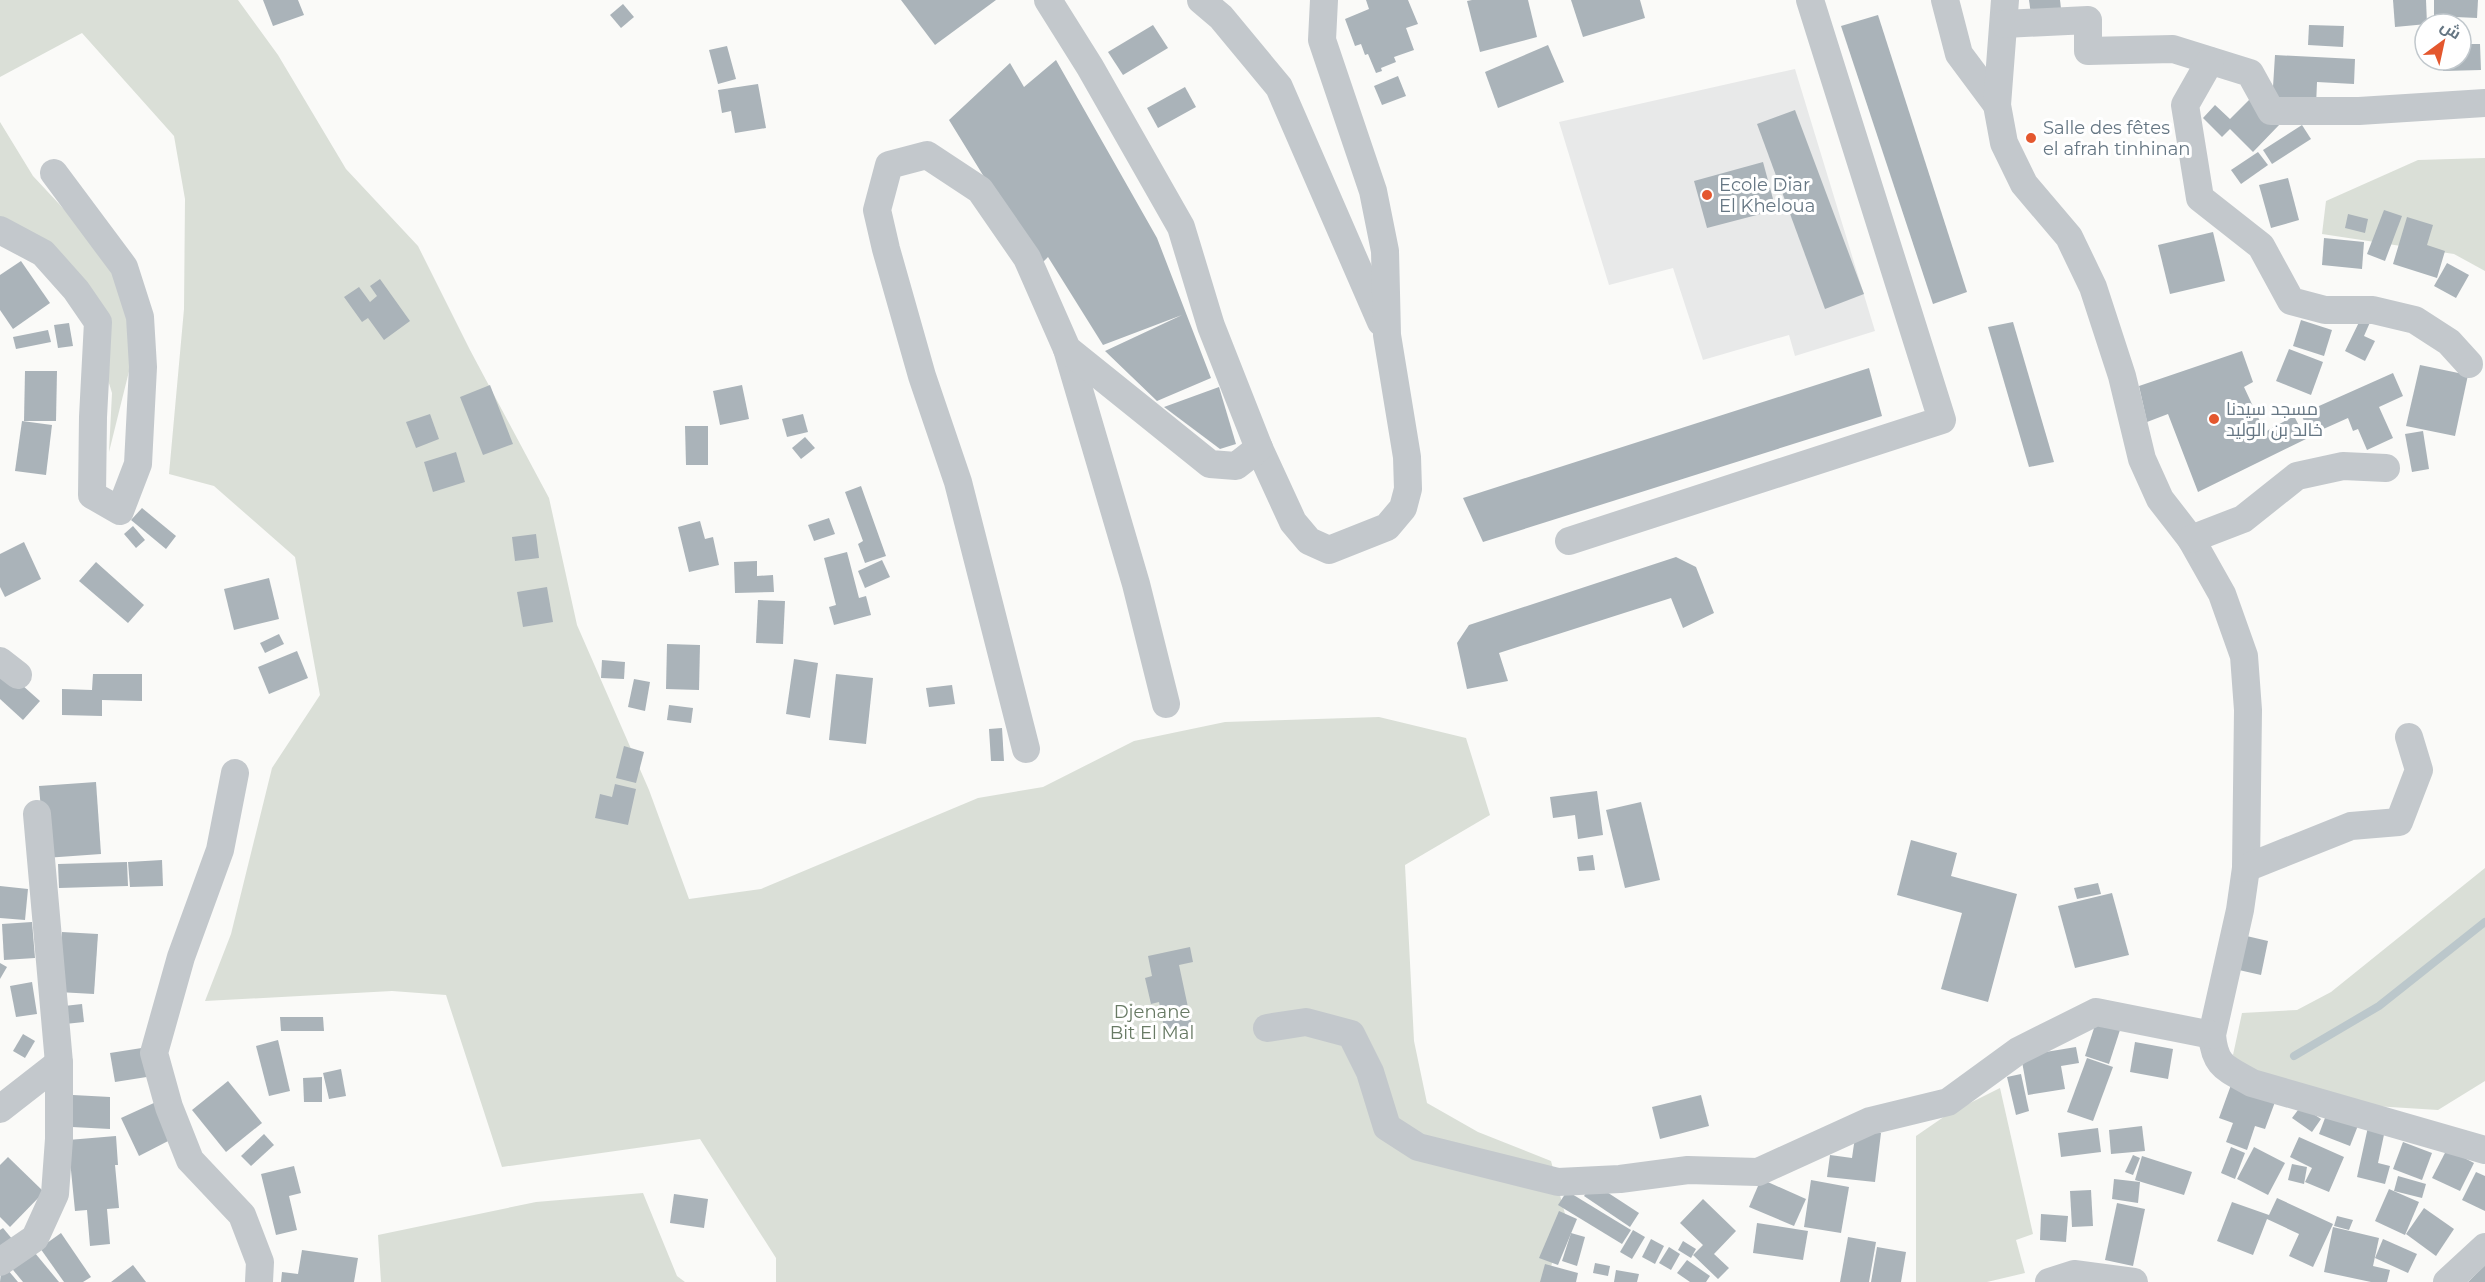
<svg xmlns="http://www.w3.org/2000/svg" width="2485" height="1282" viewBox="0 0 2485 1282" font-family="Montserrat,Cairo,sans-serif">
  <style>
    .built { fill: #e8e9e9 }
    .green { fill: #dadfd7 }
    .lines { fill: none; stroke-linecap: round; stroke-linejoin: round }
    .stream { stroke: #bbc7cb; stroke-width: 8 }
    .building { fill: #aab3b9 }
    .minor { stroke: #c3c8cc; stroke-width: 28 }
    .poi-dot { fill: #e4572e; stroke: #fff; stroke-width: 2 }
    .labels { text-anchor: middle; dominant-baseline: central; stroke-width: 6; stroke-linejoin: round; paint-order: stroke }
    .poi-label { font-size: 18px; fill: #657683; stroke: #fff; text-anchor: start }
    .park-label { font-size: 18px; fill: #687a64; stroke: #fff }
  </style>
  <rect width="100%" height="100%" fill="#fafaf8"/>
  <!-- built -->
  <polygon class="built" points="1795,69 1875,331 1795,356 1789,335 1703,360 1673,268 1609,285 1559,122"/>
  <!-- green -->
  <g class="green">
    <polygon points="0,0 238,0 278,55 346,169 418,246 470,350 549,498 577,625 649,790 689,899 761,889 978,798 1043,787 1134,741 1225,722 1379,717 1466,738 1490,815 1405,865 1414,1041 1427,1103 1478,1132 1551,1161 1565,1214 1547,1282 776,1282 776,1258 700,1139 502,1167 446,995 392,991 205,1001 231,934 272,768 320,695 295,557 214,486 169,474 184,309 185,199 174,136 82,33 0,77"/>
    <polygon points="0,122 33,176 116,265 136,343 109,452 112,393 95,338 52,275 0,242"/>
    <polygon points="2485,158 2485,271 2454,254 2322,234 2326,201 2418,160"/>
    <polygon points="2485,868 2485,1081 2438,1110 2342,1104 2258,1085 2233,1055 2242,1013 2297,1010 2331,992"/>
    <polygon points="2000,1088 2033,1234 2016,1240 2025,1273 1987,1282 1916,1282 1916,1136 1948,1114"/>
    <polygon points="643,1193 677,1276 685,1282 381,1282 378,1235 536,1202"/>
  </g>
  <g class="lines">
    <!-- stream -->
    <polyline class="stream" points="2294,1056 2379,1006 2485,922"/>
  </g>
  <!-- building -->
  <g class="building">
    <polygon points="263,0 298,0 304,15 273,26"/>
    <polygon points="901,0 996,0 935,45"/>
    <polygon points="1366,0 1408,0 1418,24 1406,28 1414,50 1394,57 1396,62 1381,68 1382,71 1376,73 1368,54 1365,55 1361,44 1355,46 1345,19 1369,9"/>
    <polygon points="1472,0 1528,0 1537,37 1480,52 1467,1"/>
    <polygon points="1571,0 1640,0 1645,18 1583,37"/>
    <polygon points="2029,0 2060,0 2062,17 2032,22"/>
    <polygon points="2393,0 2426,0 2427,24 2395,27"/>
    <polygon points="2434,0 2478,0 2477,18 2434,16"/>
    <polygon points="623,4 634,17 621,28 610,15"/>
    <polygon points="1878,15 1967,292 1933,304 1841,26"/>
    <polygon points="1153,25 1168,48 1123,75 1108,52"/>
    <polygon points="2309,25 2344,26 2343,47 2308,45"/>
    <polygon points="2461,44 2480,44 2481,70 2443,71 2443,60 2461,60"/>
    <polygon points="1548,45 1564,82 1498,108 1485,72"/>
    <polygon points="727,46 736,79 718,84 709,50"/>
    <polygon points="2275,55 2355,59 2354,84 2317,82 2316,106 2272,103"/>
    <polygon points="1056,60 1157,238 1211,378 1157,401 1105,351 1182,315 1103,345 1048,257 1039,266 949,120 1010,63 1024,87"/>
    <polygon points="1398,76 1406,96 1382,105 1374,86"/>
    <polygon points="758,84 766,128 735,133 731,111 722,113 718,90"/>
    <polygon points="1185,87 1196,107 1158,128 1147,108"/>
    <polygon points="2252,97 2280,124 2253,152 2230,129 2222,137 2203,118 2215,105 2230,119"/>
    <polygon points="1795,110 1864,294 1825,309 1757,124"/>
    <polygon points="2302,125 2311,139 2272,164 2263,150"/>
    <polygon points="2258,152 2268,165 2241,184 2231,170"/>
    <polygon points="1763,162 1776,210 1707,228 1694,181"/>
    <polygon points="2288,178 2299,220 2271,228 2259,185"/>
    <polygon points="2384,210 2402,216 2385,261 2367,254"/>
    <polygon points="2348,214 2368,219 2365,233 2345,228"/>
    <polygon points="2407,217 2433,225 2427,245 2445,251 2437,278 2393,264"/>
    <polygon points="2213,232 2225,281 2170,294 2158,245"/>
    <polygon points="2324,238 2364,242 2362,269 2322,265"/>
    <polygon points="21,261 50,303 13,329 0,310 0,275"/>
    <polygon points="2447,263 2469,275 2456,298 2434,286"/>
    <polygon points="380,279 410,321 384,340 368,318 362,322 344,297 359,287 370,302 377,296 370,286"/>
    <polygon points="2362,316 2371,320 2364,336 2375,341 2365,361 2345,351"/>
    <polygon points="2301,320 2332,330 2324,356 2293,346"/>
    <polygon points="2013,322 2054,462 2029,467 1988,327"/>
    <polygon points="69,323 73,346 58,348 54,325"/>
    <polygon points="48,330 51,342 16,349 13,337"/>
    <polygon points="2289,349 2323,362 2311,395 2276,381"/>
    <polygon points="2242,351 2253,382 2244,387 2265,432 2294,416 2306,439 2198,492 2168,414 2147,422 2139,386"/>
    <polygon points="2420,365 2468,375 2455,436 2406,426"/>
    <polygon points="1869,368 1882,416 1483,542 1463,498"/>
    <polygon points="25,371 57,371 56,421 24,421"/>
    <polygon points="2393,373 2403,396 2379,407 2393,438 2367,450 2358,429 2353,431 2348,418 2310,435 2301,414"/>
    <polygon points="490,385 513,444 483,455 460,397"/>
    <polygon points="742,385 749,419 720,425 713,391"/>
    <polygon points="1219,387 1236,444 1220,449 1164,407"/>
    <polygon points="430,414 439,439 416,448 406,422"/>
    <polygon points="803,414 808,432 787,437 782,419"/>
    <polygon points="22,421 52,425 46,475 15,471"/>
    <polygon points="685,426 708,426 708,465 686,465"/>
    <polygon points="2423,431 2429,469 2412,472 2405,434"/>
    <polygon points="805,437 815,448 801,459 792,448"/>
    <polygon points="456,452 465,482 433,492 424,462"/>
    <polygon points="861,486 886,556 865,563 858,544 863,541 845,492"/>
    <polygon points="142,508 176,536 166,549 131,520"/>
    <polygon points="829,518 835,534 814,541 808,525"/>
    <polygon points="700,521 705,539 713,537 719,565 689,572 678,527"/>
    <polygon points="133,526 145,540 136,548 124,534"/>
    <polygon points="536,534 539,558 515,561 512,537"/>
    <polygon points="24,542 41,579 5,597 0,587 0,554"/>
    <polygon points="847,552 859,598 866,596 871,615 834,625 829,607 836,605 824,558"/>
    <polygon points="1676,557 1696,567 1714,613 1683,628 1671,598 1499,653 1508,681 1467,689 1457,643 1469,625"/>
    <polygon points="882,560 890,577 865,588 858,571"/>
    <polygon points="757,561 757,576 773,575 774,592 735,593 734,562"/>
    <polygon points="96,562 144,605 128,623 79,581"/>
    <polygon points="269,578 279,619 234,630 224,589"/>
    <polygon points="547,587 553,622 523,627 517,592"/>
    <polygon points="758,600 785,601 783,644 756,643"/>
    <polygon points="279,634 284,644 265,653 260,643"/>
    <polygon points="667,644 700,645 699,690 666,689"/>
    <polygon points="297,651 308,678 269,694 258,667"/>
    <polygon points="794,659 818,663 810,718 786,714"/>
    <polygon points="602,660 625,662 624,679 601,678"/>
    <polygon points="4,669 40,701 23,720 0,699 0,673"/>
    <polygon points="93,674 142,674 142,701 102,700 102,716 62,715 62,689 92,690"/>
    <polygon points="836,674 873,678 866,744 829,740"/>
    <polygon points="634,679 650,682 645,711 628,707"/>
    <polygon points="952,685 955,704 929,707 926,688"/>
    <polygon points="669,705 693,708 691,723 667,720"/>
    <polygon points="1002,728 1004,761 991,761 989,729"/>
    <polygon points="624,746 644,752 636,783 616,778"/>
    <polygon points="96,782 101,854 45,858 39,786"/>
    <polygon points="615,784 636,789 628,825 595,818 600,794 612,797"/>
    <polygon points="1597,791 1603,835 1578,839 1575,815 1553,818 1550,797"/>
    <polygon points="1641,802 1660,880 1625,888 1606,810"/>
    <polygon points="1911,840 1957,853 1951,876 2017,894 1988,1002 1941,989 1962,913 1897,895"/>
    <polygon points="1593,855 1595,870 1579,871 1577,857"/>
    <polygon points="162,860 163,886 130,887 128,862"/>
    <polygon points="127,862 128,886 59,888 58,864"/>
    <polygon points="2098,883 2101,894 2077,899 2074,888"/>
    <polygon points="0,886 28,889 25,920 0,918"/>
    <polygon points="2112,893 2129,955 2075,968 2058,906"/>
    <polygon points="32,922 35,958 4,960 2,924"/>
    <polygon points="62,932 98,934 94,994 58,992"/>
    <polygon points="2238,934 2268,941 2261,975 2230,968"/>
    <polygon points="1190,947 1193,962 1179,965 1192,1026 1165,1032 1159,1002 1151,1004 1145,978 1152,976 1148,956"/>
    <polygon points="0,963 7,967 0,979"/>
    <polygon points="32,982 37,1014 16,1017 10,986"/>
    <polygon points="82,1004 84,1022 65,1024 64,1006"/>
    <polygon points="280,1017 323,1017 324,1031 281,1031"/>
    <polygon points="2096,1022 2120,1030 2109,1064 2085,1056"/>
    <polygon points="23,1034 35,1041 25,1058 13,1051"/>
    <polygon points="278,1040 290,1091 269,1096 256,1046"/>
    <polygon points="2135,1042 2173,1049 2168,1079 2130,1072"/>
    <polygon points="148,1047 153,1076 115,1082 110,1053"/>
    <polygon points="2076,1047 2079,1063 2061,1066 2065,1089 2028,1095 2021,1056"/>
    <polygon points="2087,1058 2113,1067 2093,1121 2067,1112"/>
    <polygon points="341,1069 346,1096 329,1099 323,1073"/>
    <polygon points="2021,1074 2029,1111 2016,1115 2007,1077"/>
    <polygon points="322,1077 322,1102 304,1102 303,1078"/>
    <polygon points="228,1081 262,1123 226,1152 192,1110"/>
    <polygon points="2231,1085 2275,1102 2265,1129 2255,1126 2247,1150 2226,1142 2233,1123 2219,1118"/>
    <polygon points="73,1095 110,1097 110,1129 72,1127"/>
    <polygon points="1701,1095 1709,1126 1660,1139 1652,1107"/>
    <polygon points="156,1102 174,1138 139,1156 121,1118"/>
    <polygon points="2301,1106 2321,1119 2312,1132 2292,1118"/>
    <polygon points="2328,1110 2359,1123 2350,1146 2319,1134"/>
    <polygon points="2142,1126 2145,1151 2111,1154 2109,1130"/>
    <polygon points="2368,1127 2385,1130 2378,1163 2390,1166 2385,1184 2357,1177"/>
    <polygon points="2098,1128 2101,1152 2061,1157 2058,1133"/>
    <polygon points="1856,1130 1881,1133 1875,1182 1827,1177 1830,1155 1852,1158"/>
    <polygon points="264,1134 274,1145 251,1166 241,1156"/>
    <polygon points="116,1136 118,1165 115,1165 119,1208 107,1209 110,1244 90,1246 87,1210 75,1211 68,1140"/>
    <polygon points="2299,1137 2344,1157 2329,1192 2305,1182 2312,1168 2290,1157"/>
    <polygon points="2403,1142 2432,1153 2422,1180 2393,1169"/>
    <polygon points="2231,1147 2245,1153 2235,1179 2221,1173"/>
    <polygon points="2254,1147 2285,1163 2268,1195 2237,1179"/>
    <polygon points="2447,1149 2474,1163 2460,1191 2432,1178"/>
    <polygon points="2133,1155 2140,1158 2133,1175 2125,1172"/>
    <polygon points="2142,1156 2192,1172 2184,1195 2135,1180"/>
    <polygon points="8,1157 44,1192 10,1227 0,1217 0,1165"/>
    <polygon points="2292,1164 2307,1167 2304,1184 2288,1180"/>
    <polygon points="294,1166 301,1193 289,1196 297,1230 276,1235 261,1174"/>
    <polygon points="2476,1172 2485,1176 2485,1211 2462,1200"/>
    <polygon points="2398,1176 2426,1184 2422,1198 2394,1191"/>
    <polygon points="1761,1179 1806,1199 1794,1226 1749,1207"/>
    <polygon points="2114,1179 2140,1182 2138,1203 2112,1199"/>
    <polygon points="1811,1180 1849,1187 1841,1233 1804,1227"/>
    <polygon points="1593,1183 1639,1213 1630,1227 1584,1196"/>
    <polygon points="2389,1189 2419,1202 2405,1235 2375,1221"/>
    <polygon points="2091,1190 2093,1226 2072,1227 2070,1191"/>
    <polygon points="1567,1191 1631,1230 1622,1244 1558,1205"/>
    <polygon points="674,1194 708,1199 704,1228 670,1223"/>
    <polygon points="2277,1198 2333,1224 2313,1267 2289,1256 2299,1234 2267,1219 2253,1255 2217,1241 2232,1202 2269,1215"/>
    <polygon points="1703,1199 1736,1231 1714,1254 1729,1268 1718,1279 1693,1255 1703,1245 1680,1223"/>
    <polygon points="2117,1203 2145,1209 2133,1266 2105,1260"/>
    <polygon points="2424,1208 2454,1229 2436,1256 2406,1234"/>
    <polygon points="1559,1211 1577,1219 1558,1265 1539,1258"/>
    <polygon points="2041,1214 2068,1216 2066,1242 2040,1240"/>
    <polygon points="2337,1216 2353,1220 2349,1230 2334,1226"/>
    <polygon points="1757,1223 1808,1231 1803,1260 1753,1253"/>
    <polygon points="2333,1227 2379,1238 2373,1266 2390,1270 2387,1282 2371,1282 2324,1272"/>
    <polygon points="3,1228 13,1240 0,1250 0,1230"/>
    <polygon points="1633,1230 1645,1237 1632,1259 1620,1252"/>
    <polygon points="61,1233 91,1277 83,1282 64,1282 40,1248"/>
    <polygon points="1571,1233 1585,1237 1577,1266 1562,1261"/>
    <polygon points="1848,1237 1876,1242 1869,1282 1840,1282"/>
    <polygon points="1651,1239 1664,1246 1655,1264 1642,1257"/>
    <polygon points="2383,1239 2417,1254 2408,1273 2375,1258"/>
    <polygon points="1683,1241 1696,1249 1691,1258 1678,1250"/>
    <polygon points="30,1247 59,1282 23,1282 9,1265"/>
    <polygon points="1669,1247 1680,1254 1671,1270 1659,1263"/>
    <polygon points="1877,1247 1906,1252 1901,1282 1871,1282"/>
    <polygon points="302,1250 358,1258 354,1282 281,1282 282,1272 298,1274"/>
    <polygon points="1687,1260 1710,1276 1706,1282 1690,1282 1677,1273"/>
    <polygon points="2,1263 18,1282 0,1282"/>
    <polygon points="1595,1263 1610,1266 1608,1276 1593,1273"/>
    <polygon points="1545,1264 1578,1273 1576,1282 1540,1282"/>
    <polygon points="133,1265 146,1282 111,1282"/>
    <polygon points="2485,1265 2485,1282 2468,1282"/>
    <polygon points="1616,1270 1639,1274 1637,1282 1614,1282"/>
  </g>
  <g class="lines">
    <!-- minor -->
    <g class="minor">
      <polyline points="1201,0 1221,17 1279,87 1381,322"/>
      <polyline points="1945,0 1959,54 1997,105"/>
      <path d="M 2005,0 L 1997,105 L 2004,143 L 2024,184 L 2069,237 L 2093,287 L 2122,376 L 2142,459 L 2160,499 L 2191,539 L 2222,594 L 2244,656 L 2248,710 L 2246,868 L 2240,910 L 2212,1035 C 2215,1067 2226,1068 2252,1083 L 2485,1150"/>
      <polyline points="2004,24 2088,20 2088,51 2173,49 2250,73 2271,111 2359,111 2485,103"/>
      <polyline points="2210,61 2185,105 2200,198 2261,246 2291,301 2325,310 2373,310 2415,320 2449,342 2469,364"/>
      <polyline points="0,230 43,253 76,290 98,322 93,417 92,495 120,511 138,464 143,367 140,317 124,267 54,173"/>
      <polyline points="1067,349 1136,584 1166,704"/>
      <polyline points="1259,448 1293,522 1309,541 1329,550 1387,527 1403,508 1408,489 1407,457 1387,335 1385,251 1373,191 1322,40 1324,0"/>
      <polyline points="2191,539 2243,519 2297,476 2343,466 2386,468"/>
      <polyline points="1569,541 1942,420 1810,0"/>
      <polyline points="0,661 18,675"/>
      <polyline points="1026,749 958,482 922,376 886,249 877,210 889,165 927,155 980,190 1027,258 1067,349 1210,464 1236,466 1259,448 1211,326 1181,227 1090,67 1048,0"/>
      <polyline points="235,773 220,850 181,957 154,1053 169,1107 190,1160 242,1215 260,1262 259,1282"/>
      <polyline points="2246,868 2351,826 2399,822 2419,770 2409,737"/>
      <polyline points="1267,1028 1306,1022 1351,1034 1370,1072 1387,1127 1418,1147 1558,1182 1620,1179 1688,1170 1758,1172 1870,1121 1948,1102 2018,1051 2096,1012 2212,1035"/>
      <polyline points="0,1109 59,1063"/>
      <polyline points="0,1262 35,1238 55,1194 59,1139 59,1063 37,814"/>
      <polyline points="2049,1282 2074,1274 2134,1282"/>
      <polyline points="2447,1282 2485,1247"/>
    </g>
  </g>
  <!-- markers -->
  <g class="poi-dot">
    <circle cx="2031" cy="138" r="6"/>
    <circle cx="1707" cy="195" r="6"/>
    <circle cx="2214" cy="419" r="6"/>
  </g>
  <g class="labels">
    <!-- poi labels -->
    <g class="poi-label">
      <text x="2043" y="128">Salle des fêtes<tspan x="2043" dy="21">el afrah tinhinan</tspan></text>
      <text x="1719" y="185">Ecole Diar<tspan x="1719" dy="21">El Kheloua</tspan></text>
      <text x="2226" y="409">مسجد سيدنا<tspan x="2226" dy="21">خالد بن الوليد</tspan></text>
    </g>
    <!-- park labels -->
    <g class="park-label">
      <text x="1152" y="1012">Djenane<tspan x="1152" dy="21">Bit El Mal</tspan></text>
    </g>
  </g>
  <!-- north arrow -->
  <g transform="translate(2443 42) rotate(33)"><circle r="28" fill="#ffffff" stroke="#c1c8cd" stroke-width="1.5"/>
  <path d="M0-4.5L10 22L0 15L-10 22Z" fill="#e4572e"/>
  <text y="-9" font-size="16" font-weight="bold" text-anchor="middle" fill="#657683">ش</text>
  </g>
</svg>
